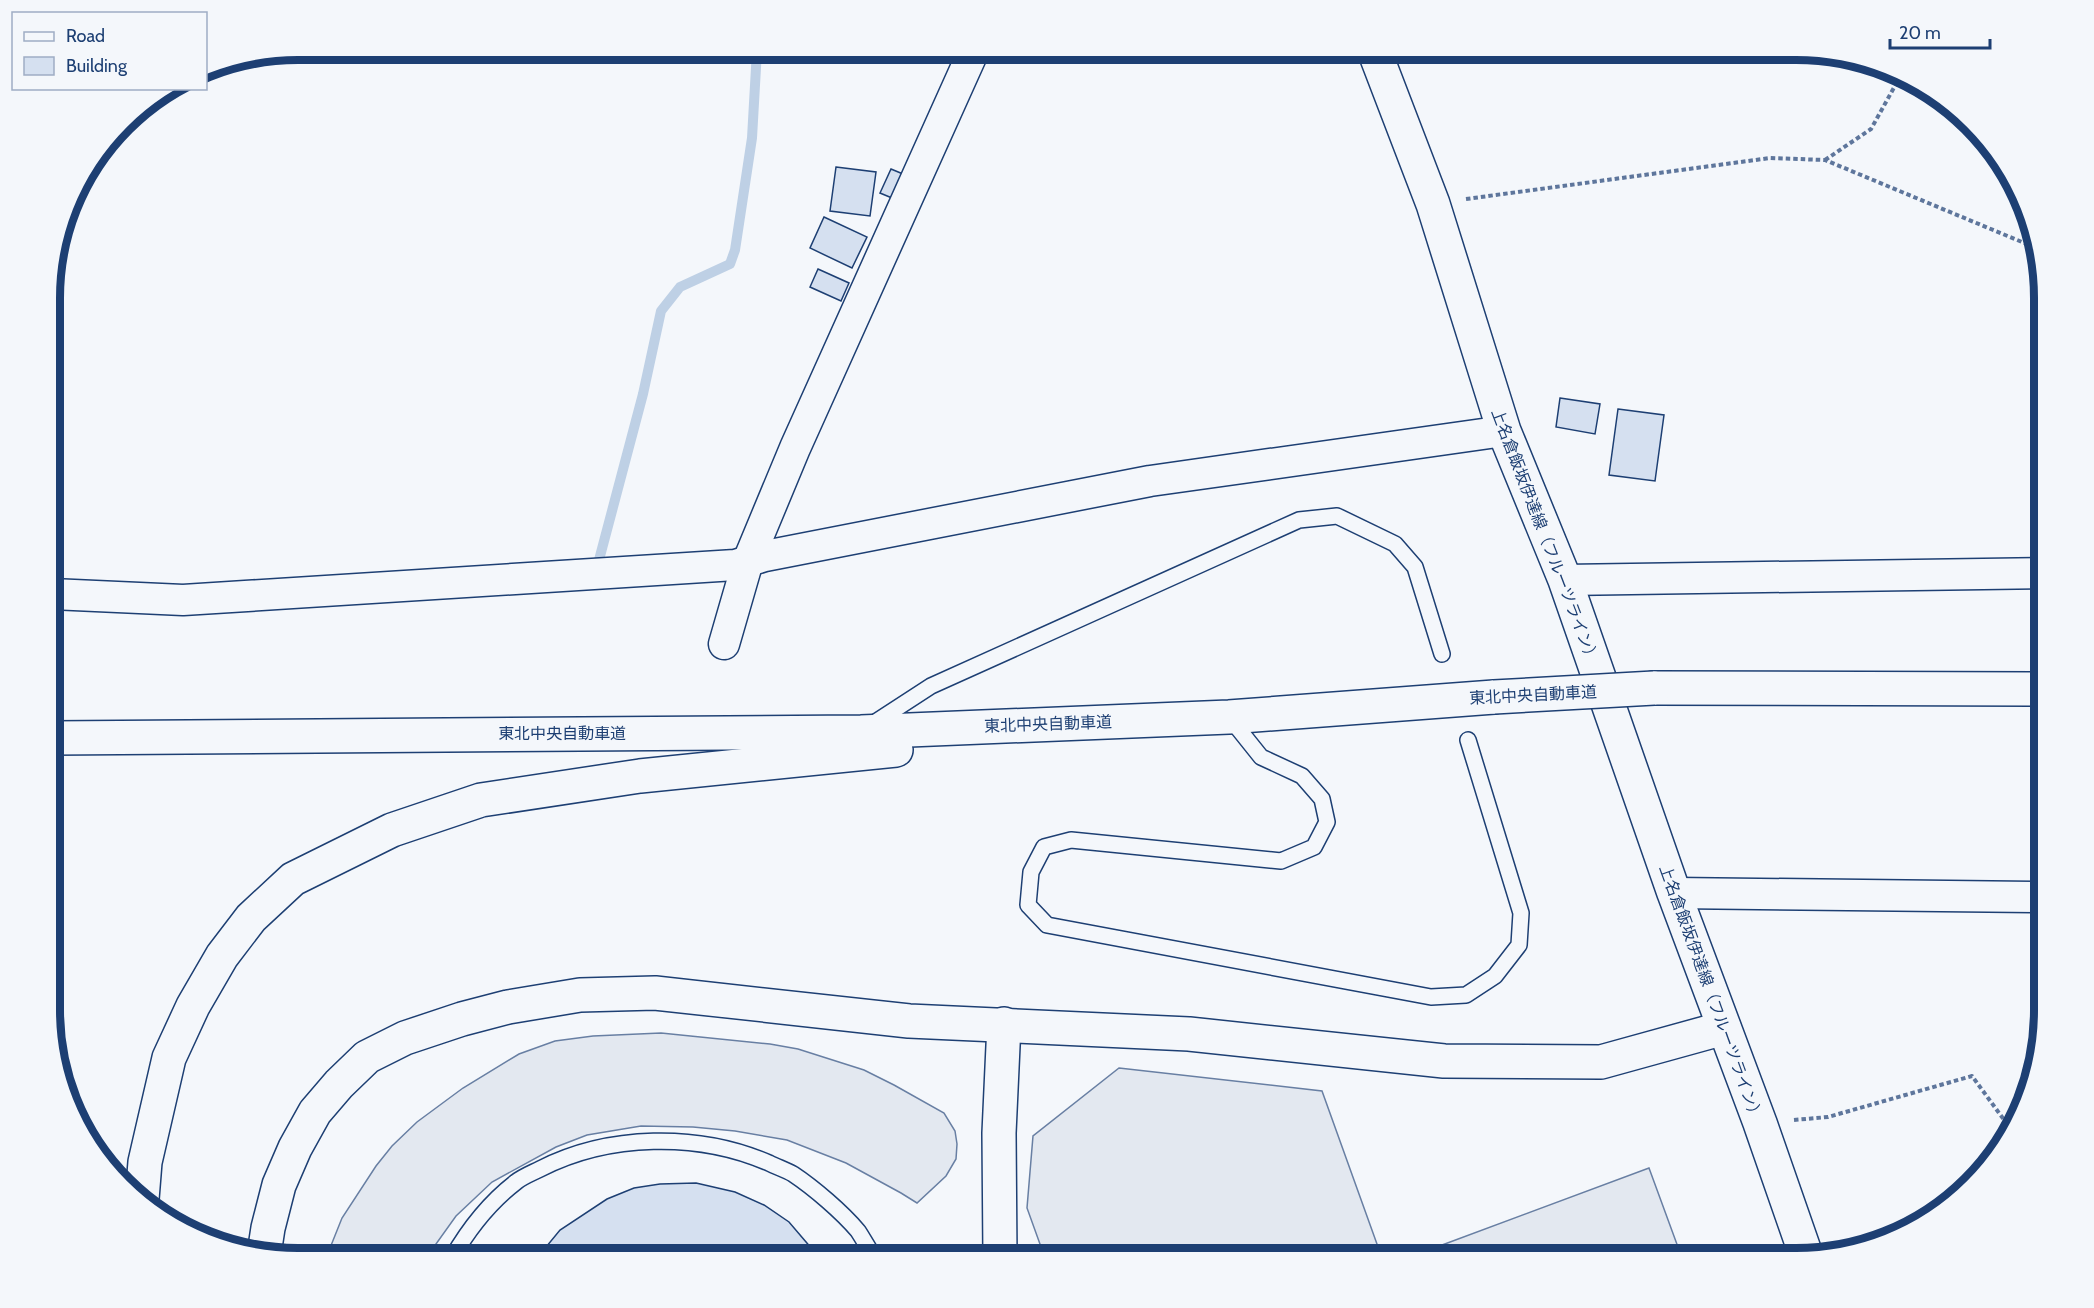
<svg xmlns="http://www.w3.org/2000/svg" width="2094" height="1308" viewBox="0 0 2094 1308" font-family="Cabin,'Noto Sans JP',sans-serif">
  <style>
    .parking { fill: #e3e8f0; stroke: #687fa3; stroke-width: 1.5 }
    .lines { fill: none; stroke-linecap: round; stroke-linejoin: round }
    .stream { stroke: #bed0e5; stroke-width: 10 }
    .building { fill: #d5e0f0; stroke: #1d3f73; stroke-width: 1.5 }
    .service-casing { stroke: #1d3f73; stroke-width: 18 }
    .minor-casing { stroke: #1d3f73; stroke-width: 33 }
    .tertiary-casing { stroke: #1d3f73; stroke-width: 36 }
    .primary-casing { stroke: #1d3f73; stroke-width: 36 }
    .motorway-casing { stroke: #1d3f73; stroke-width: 36 }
    .path { stroke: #5e769c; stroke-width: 4; stroke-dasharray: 4.5 3; stroke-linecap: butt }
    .service { stroke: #f4f7fb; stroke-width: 15 }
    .minor { stroke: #f4f7fb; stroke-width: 30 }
    .tertiary { stroke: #f4f7fb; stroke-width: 33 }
    .primary { stroke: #f4f7fb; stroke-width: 33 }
    .motorway { stroke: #f4f7fb; stroke-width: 33 }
    .motorway-bridge-casing { stroke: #1d3f73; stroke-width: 36; stroke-linecap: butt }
    .motorway-bridge { stroke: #f4f7fb; stroke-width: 33 }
    .labels { text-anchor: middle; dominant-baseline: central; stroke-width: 4.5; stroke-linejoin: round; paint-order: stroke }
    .street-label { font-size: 16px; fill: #1d3f73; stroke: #f4f7fb }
    .rim { fill: none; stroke: #1d3f73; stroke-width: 8 }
  </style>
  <rect width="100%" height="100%" fill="#f4f7fb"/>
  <!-- parking -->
  <g class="parking">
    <polygon points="661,1033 770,1044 798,1049 864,1070 894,1085 944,1113 955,1131 957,1144 956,1159 946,1176 917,1203 901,1193 846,1163 787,1140 735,1131 693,1127 641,1126 587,1135 556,1147 492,1182 456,1216 426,1258 326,1258 342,1218 376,1166 392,1146 417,1122 463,1088 519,1054 555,1041 593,1036"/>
    <polygon points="1119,1068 1322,1091 1382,1258 1045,1258 1027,1208 1033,1136"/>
    <polygon points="1649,1168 1682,1258 1438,1258 1434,1248"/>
  </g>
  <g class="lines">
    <!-- stream -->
    <polyline class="stream" points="599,560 643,394 661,311 680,287 730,264 735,250 752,138 757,50"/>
  </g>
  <!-- building -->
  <g class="building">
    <polygon points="836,167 876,172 870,216 830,211"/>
    <polygon points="891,169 903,174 892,198 880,193"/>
    <polygon points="824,217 867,237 852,268 810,248"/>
    <polygon points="818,269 849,283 841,301 810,287"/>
    <polygon points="1560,398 1600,404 1595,434 1556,427"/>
    <polygon points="1618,409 1664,415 1655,481 1609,475"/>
    <polygon points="696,1183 735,1192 764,1205 789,1222 812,1249 817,1258 537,1258 560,1230 607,1199 634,1188 660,1184"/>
  </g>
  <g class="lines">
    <!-- service casing -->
    <g class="service-casing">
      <g id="service">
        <polyline points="1229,717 1261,757 1302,776 1322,799 1327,822 1314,847 1281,861 1071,840 1044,847 1031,872 1028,905 1047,925 1431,997 1466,995 1495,976 1519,945 1521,913 1468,740"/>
        <polyline points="871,725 931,686 1299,520 1337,516 1395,544 1415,567 1442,654"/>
        <path d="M 452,1258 C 468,1230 490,1202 516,1182 C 522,1177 532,1173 540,1169 C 608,1134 698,1132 769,1163 C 777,1167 786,1170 793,1174 C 814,1188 842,1212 858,1231 C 864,1240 869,1250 875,1258"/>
      </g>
    </g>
    <!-- minor casing -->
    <g class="minor-casing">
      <g id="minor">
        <polyline points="1565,580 2044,573"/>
        <polyline points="52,594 183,600 735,565 765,556 1150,481 1504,431"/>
        <polyline points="724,644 748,561 795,448 974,50"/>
        <polyline points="1674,893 2044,897"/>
      </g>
    </g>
    <!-- tertiary casing -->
    <g class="tertiary-casing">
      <g id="tertiary">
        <polyline points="264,1254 268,1228 279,1185 295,1148 315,1112 339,1084 367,1057 405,1038 462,1019 508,1007 580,995 655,993 909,1021 1189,1034 1444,1061 1601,1062 1724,1028"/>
        <polyline points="1000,1258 999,1133 1004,1024"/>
      </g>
    </g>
    <!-- primary casing -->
    <g class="primary-casing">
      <polyline id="primary" points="1374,50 1433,204 1504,431 1565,580 1674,893 1760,1123 1807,1258"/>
    </g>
    <!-- motorway casing -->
    <g class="motorway-casing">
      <g id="motorway">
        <polyline points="1654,688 2044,689"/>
        <polyline points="52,738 861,732 1229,717 1494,697"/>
        <polyline points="142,1199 145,1162 169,1058 193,1006 222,956 251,918 293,879 392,830 481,800 640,776 896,750"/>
      </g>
    </g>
    <!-- path -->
    <g class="path">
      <polyline points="1825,160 1871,129 1901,75"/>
      <polyline points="1466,199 1770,158 1825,160 2034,247"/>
      <polyline points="1794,1120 1828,1117 1972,1076 2010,1128 2013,1127"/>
    </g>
    <!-- service -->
    <use href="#service" class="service"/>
    <!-- minor -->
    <use href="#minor" class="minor"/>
    <!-- tertiary -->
    <use href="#tertiary" class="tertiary"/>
    <!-- primary -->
    <use href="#primary" class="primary"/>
    <!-- motorway -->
    <use href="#motorway" class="motorway"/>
    <!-- motorway-bridge casing -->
    <g class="motorway-bridge-casing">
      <polyline id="motorway-bridge" points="1494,697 1654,688"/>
    </g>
    <!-- motorway-bridge -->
    <use href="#motorway-bridge" class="motorway-bridge"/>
  </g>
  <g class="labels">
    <!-- street labels -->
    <g class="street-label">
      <text transform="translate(1545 536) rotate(69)">上名倉飯坂伊達線（フルーツライン）</text>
      <text transform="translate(1533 695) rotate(-3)">東北中央自動車道</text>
      <text transform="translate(1048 724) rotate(-2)">東北中央自動車道</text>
      <text x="562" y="733">東北中央自動車道</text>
      <text transform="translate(1711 993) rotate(70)">上名倉飯坂伊達線（フルーツライン）</text>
    </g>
  </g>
  <!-- crop -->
  <path d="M0 0H2094V1308H0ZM298 60H1796A238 238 0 0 1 2034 298V1010A238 238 0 0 1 1796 1248H298A238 238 0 0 1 60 1010V298A238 238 0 0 1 298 60Z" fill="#f4f7fb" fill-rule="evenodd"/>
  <path class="rim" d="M298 60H1796A238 238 0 0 1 2034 298V1010A238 238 0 0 1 1796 1248H298A238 238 0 0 1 60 1010V298A238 238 0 0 1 298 60Z"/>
  <!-- legend -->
  <rect x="12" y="12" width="195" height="78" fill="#f4f7fb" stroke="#9eadc5" stroke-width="1.5"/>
  <rect x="24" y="32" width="30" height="9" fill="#f4f7fb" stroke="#9eadc5" stroke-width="1.5"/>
  <text x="66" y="42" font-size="18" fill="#1d3f73">Road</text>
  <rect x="24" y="57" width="30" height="18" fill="#d5e0f0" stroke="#9eadc5" stroke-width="1.5"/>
  <text x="66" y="72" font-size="18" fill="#1d3f73">Building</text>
  <!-- scale -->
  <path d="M1890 39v9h100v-9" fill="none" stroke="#1d3f73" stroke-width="3"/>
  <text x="1899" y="39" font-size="18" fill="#1d3f73" stroke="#f4f7fb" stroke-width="4.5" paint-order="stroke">20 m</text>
</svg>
